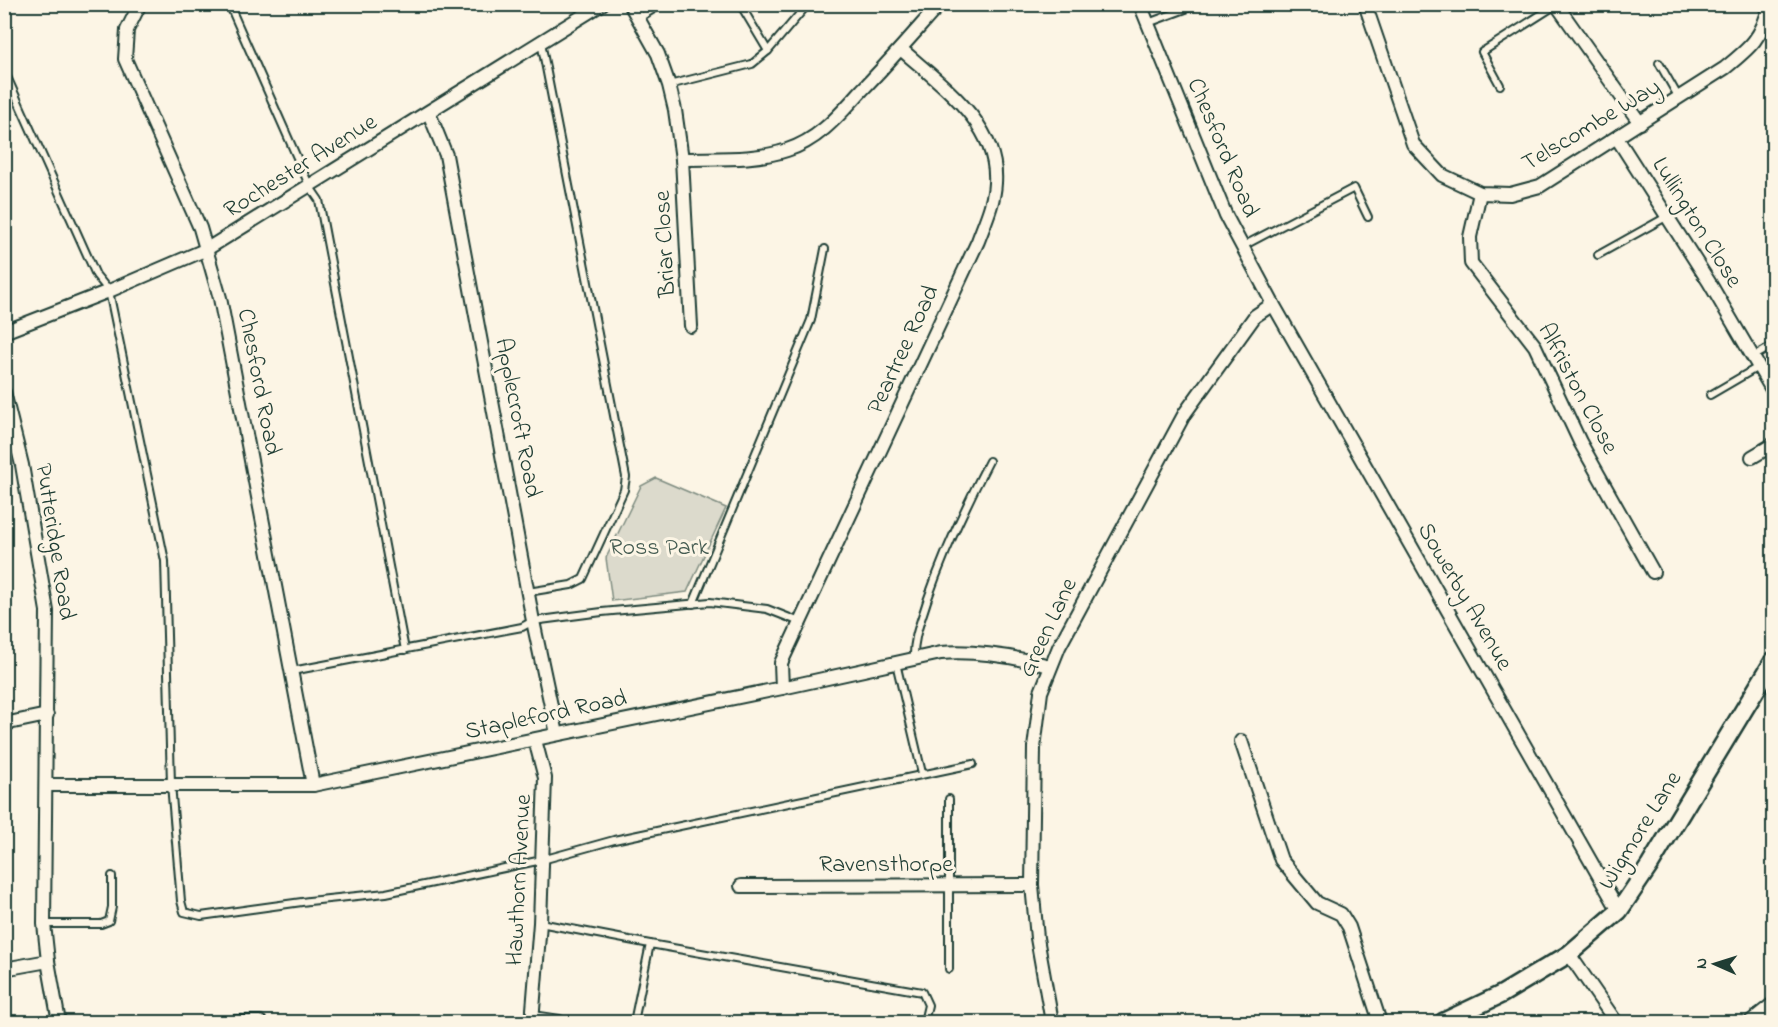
<svg xmlns="http://www.w3.org/2000/svg" width="1778" height="1027" viewBox="0 0 1778 1027" font-family="'Indie Flower',sans-serif">
  <style>
    .green { fill: #dcdacc; stroke: #7e8c80; stroke-width: 1.5 }
    .lines { fill: none; stroke-linecap: round; stroke-linejoin: round }
    .lane-casing { stroke: #1f3d34; stroke-width: 10 }
    .street-casing { stroke: #1f3d34; stroke-width: 16 }
    .secondary-casing { stroke: #1f3d34; stroke-width: 21 }
    .lane { stroke: #fcf5e5; stroke-width: 6 }
    .street { stroke: #fcf5e5; stroke-width: 12 }
    .secondary { stroke: #fcf5e5; stroke-width: 16 }
    .labels { text-anchor: middle; dominant-baseline: central; stroke-width: 6; stroke-linejoin: round; paint-order: stroke }
    .street-label { font-size: 24px; fill: #1f3d34; stroke: #fcf5e5 }
    .park-label { font-size: 24px; fill: #455c52; stroke: #fcf5e5 }
  </style>
  <rect width="100%" height="100%" fill="#fcf5e5"/>
  <filter id="ink" filterUnits="userSpaceOnUse"><feTurbulence type="fractalNoise" baseFrequency=".0167" numOctaves="2"/><feDisplacementMap in="SourceGraphic" scale="12" xChannelSelector="R" yChannelSelector="G"/><feConvolveMatrix kernelMatrix="1 2 1 2 8 2 1 2 1" color-interpolation-filters="sRGB"/></filter>
  <g filter="url(#ink)">
    <!-- green -->
    <polygon class="green" points="656,478 726,508 687,592 612,601 606,558 641,486"/>
    <g class="lines">
      <!-- lane casing -->
      <g class="lane-casing">
        <g id="lane">
          <polyline points="229,4 310,187 319,200 405,650"/>
          <polyline points="740,4 768,51"/>
          <polyline points="639,18 662,4"/>
          <polyline points="1148,23 1199,4"/>
          <polyline points="1659,63 1679,98"/>
          <polyline points="4,70 96,275 109,291 165,561 171,784 181,901 184,912 201,916 309,901 386,893 542,860 614,840 973,764"/>
          <polyline points="669,85 752,64 768,51 808,4"/>
          <polyline points="1500,85 1482,52 1556,5"/>
          <polyline points="1243,246 1354,188 1368,217"/>
          <polyline points="1598,255 1668,216"/>
          <polyline points="1753,357 1774,345"/>
          <polyline points="1710,395 1758,367"/>
          <polyline points="528,592 571,585 583,579 624,490 626,477 541,42"/>
          <polyline points="693,604 811,320 825,249"/>
          <path d="M 914,659 C 913,638 921,621 927,601 C 944,552 965,507 989,461"/>
          <polyline points="896,663 922,773"/>
          <polyline points="292,671 522,627 533,621 602,612 710,602 767,609 800,622"/>
          <polyline points="540,923 650,944"/>
          <polyline points="44,924 101,924 109,921 112,907 112,876"/>
          <polyline points="949,969 949,799"/>
          <polyline points="634,1022 650,944 922,992 928,1005 924,1022"/>
        </g>
      </g>
      <!-- street casing -->
      <g class="street-casing">
        <g id="street">
          <polyline points="140,4 127,30 125,59 200,228 220,298 313,785"/>
          <polyline points="630,4 658,54 669,85 675,110 682,159 691,326"/>
          <polyline points="1140,4 1226,216 1273,304 1619,911"/>
          <path d="M 1365,4 L 1413,144 L 1442,175 L 1480,193 L 1510,194 L 1540,186 L 1725,68 C 1751,47 1762,38 1770,4"/>
          <polyline points="1556,4 1640,123"/>
          <polyline points="429,113 446,155 533,621 557,734"/>
          <polyline points="1617,138 1709,282 1774,393"/>
          <path d="M 682,159 C 717,158 754,161 787,150 C 819,140 840,114 862,90 C 889,62 914,33 940,4"/>
          <polyline points="1480,193 1470,237 1471,263 1535,346 1580,442 1653,572"/>
          <polyline points="4,332 109,291 207,249 602,4"/>
          <polyline points="4,392 22,465 47,611 44,924 48,961 59,1022"/>
          <polyline points="1752,457 1774,444"/>
          <path d="M 782,688 L 781,663 L 978,241 C 985,222 994,203 995,183 C 999,124 940,84 901,49"/>
          <polyline points="4,724 47,715"/>
          <polyline points="1241,741 1281,860 1317,903 1341,914 1349,927 1380,1022"/>
          <path d="M 46,785 L 313,785 L 782,688 L 941,653 C 977,650 1015,657 1050,666"/>
          <polyline points="741,886 1032,885"/>
          <polyline points="1569,954 1616,1022"/>
          <polyline points="4,969 48,961"/>
          <polyline points="533,1018 559,1022"/>
          <polyline points="235,1022 260,1022"/>
          <polyline points="532,1022 540,923 545,778 535,740"/>
          <polyline points="1052,1022 1037,938 1032,885 1034,748 1041,692 1059,647 1185,413 1255,316 1273,304"/>
          <polyline points="1750,1022 1774,1003"/>
        </g>
      </g>
      <!-- secondary casing -->
      <g class="secondary-casing">
        <polyline id="secondary" points="1443,1022 1502,994 1569,954 1619,911 1650,865 1774,660"/>
      </g>
      <!-- lane -->
      <use href="#lane" class="lane"/>
      <!-- street -->
      <use href="#street" class="street"/>
      <!-- secondary -->
      <use href="#secondary" class="secondary"/>
    </g>
  </g>
  <g class="labels">
    <!-- street labels -->
    <g class="street-label">
      <text transform="translate(1592 126) rotate(-31)">Telscombe Way</text>
      <text transform="translate(1222 148) rotate(67)">Chesford Road</text>
      <text transform="translate(301 167) rotate(-32)">Rochester Avenue</text>
      <text transform="translate(1696 223) rotate(58)">Lullington Close</text>
      <text transform="translate(666 244) rotate(-93)">Briar Close</text>
      <text transform="translate(904 350) rotate(-65)">Peartree Road</text>
      <text transform="translate(258 382) rotate(79)">Chesford Road</text>
      <text transform="translate(1577 389) rotate(62)">Alfriston Close</text>
      <text transform="translate(517 418) rotate(79)">Applecroft Road</text>
      <text transform="translate(54 542) rotate(81)">Putteridge Road</text>
      <text transform="translate(1464 597) rotate(60)">Sowerby Avenue</text>
      <text transform="translate(1049 628) rotate(-65)">Green Lane</text>
      <text transform="translate(546 716) rotate(-12)">Stapleford Road</text>
      <text transform="translate(1641 831) rotate(-58)">Wigmore Lane</text>
      <text x="886" y="865">Ravensthorpe</text>
      <text transform="translate(520 880) rotate(-87)">Hawthorn Avenue</text>
    </g>
    <!-- park labels -->
    <g class="park-label">
      <text x="659" y="548">Ross Park</text>
    </g>
  </g>
  <!-- margin -->
  <rect width="1778" height="1027" fill="none" stroke="#fcf5e5" stroke-width="24"/>
  <rect x="12" y="12" width="1754" height="1003" fill="none" stroke="#1f3d34" stroke-width="2" filter="url(#ink)"/>
  <!-- north arrow -->
  <g transform="translate(1715 964) rotate(273)" stroke="#fcf5e5" stroke-width="4.5" paint-order="stroke">
  <path d="M0-4.5L10 22L0 15L-10 22Z" fill="#1f3d34"/>
  <text y="-9" font-size="16" font-weight="bold" text-anchor="middle" fill="#1f3d34">N</text>
  </g>
</svg>
